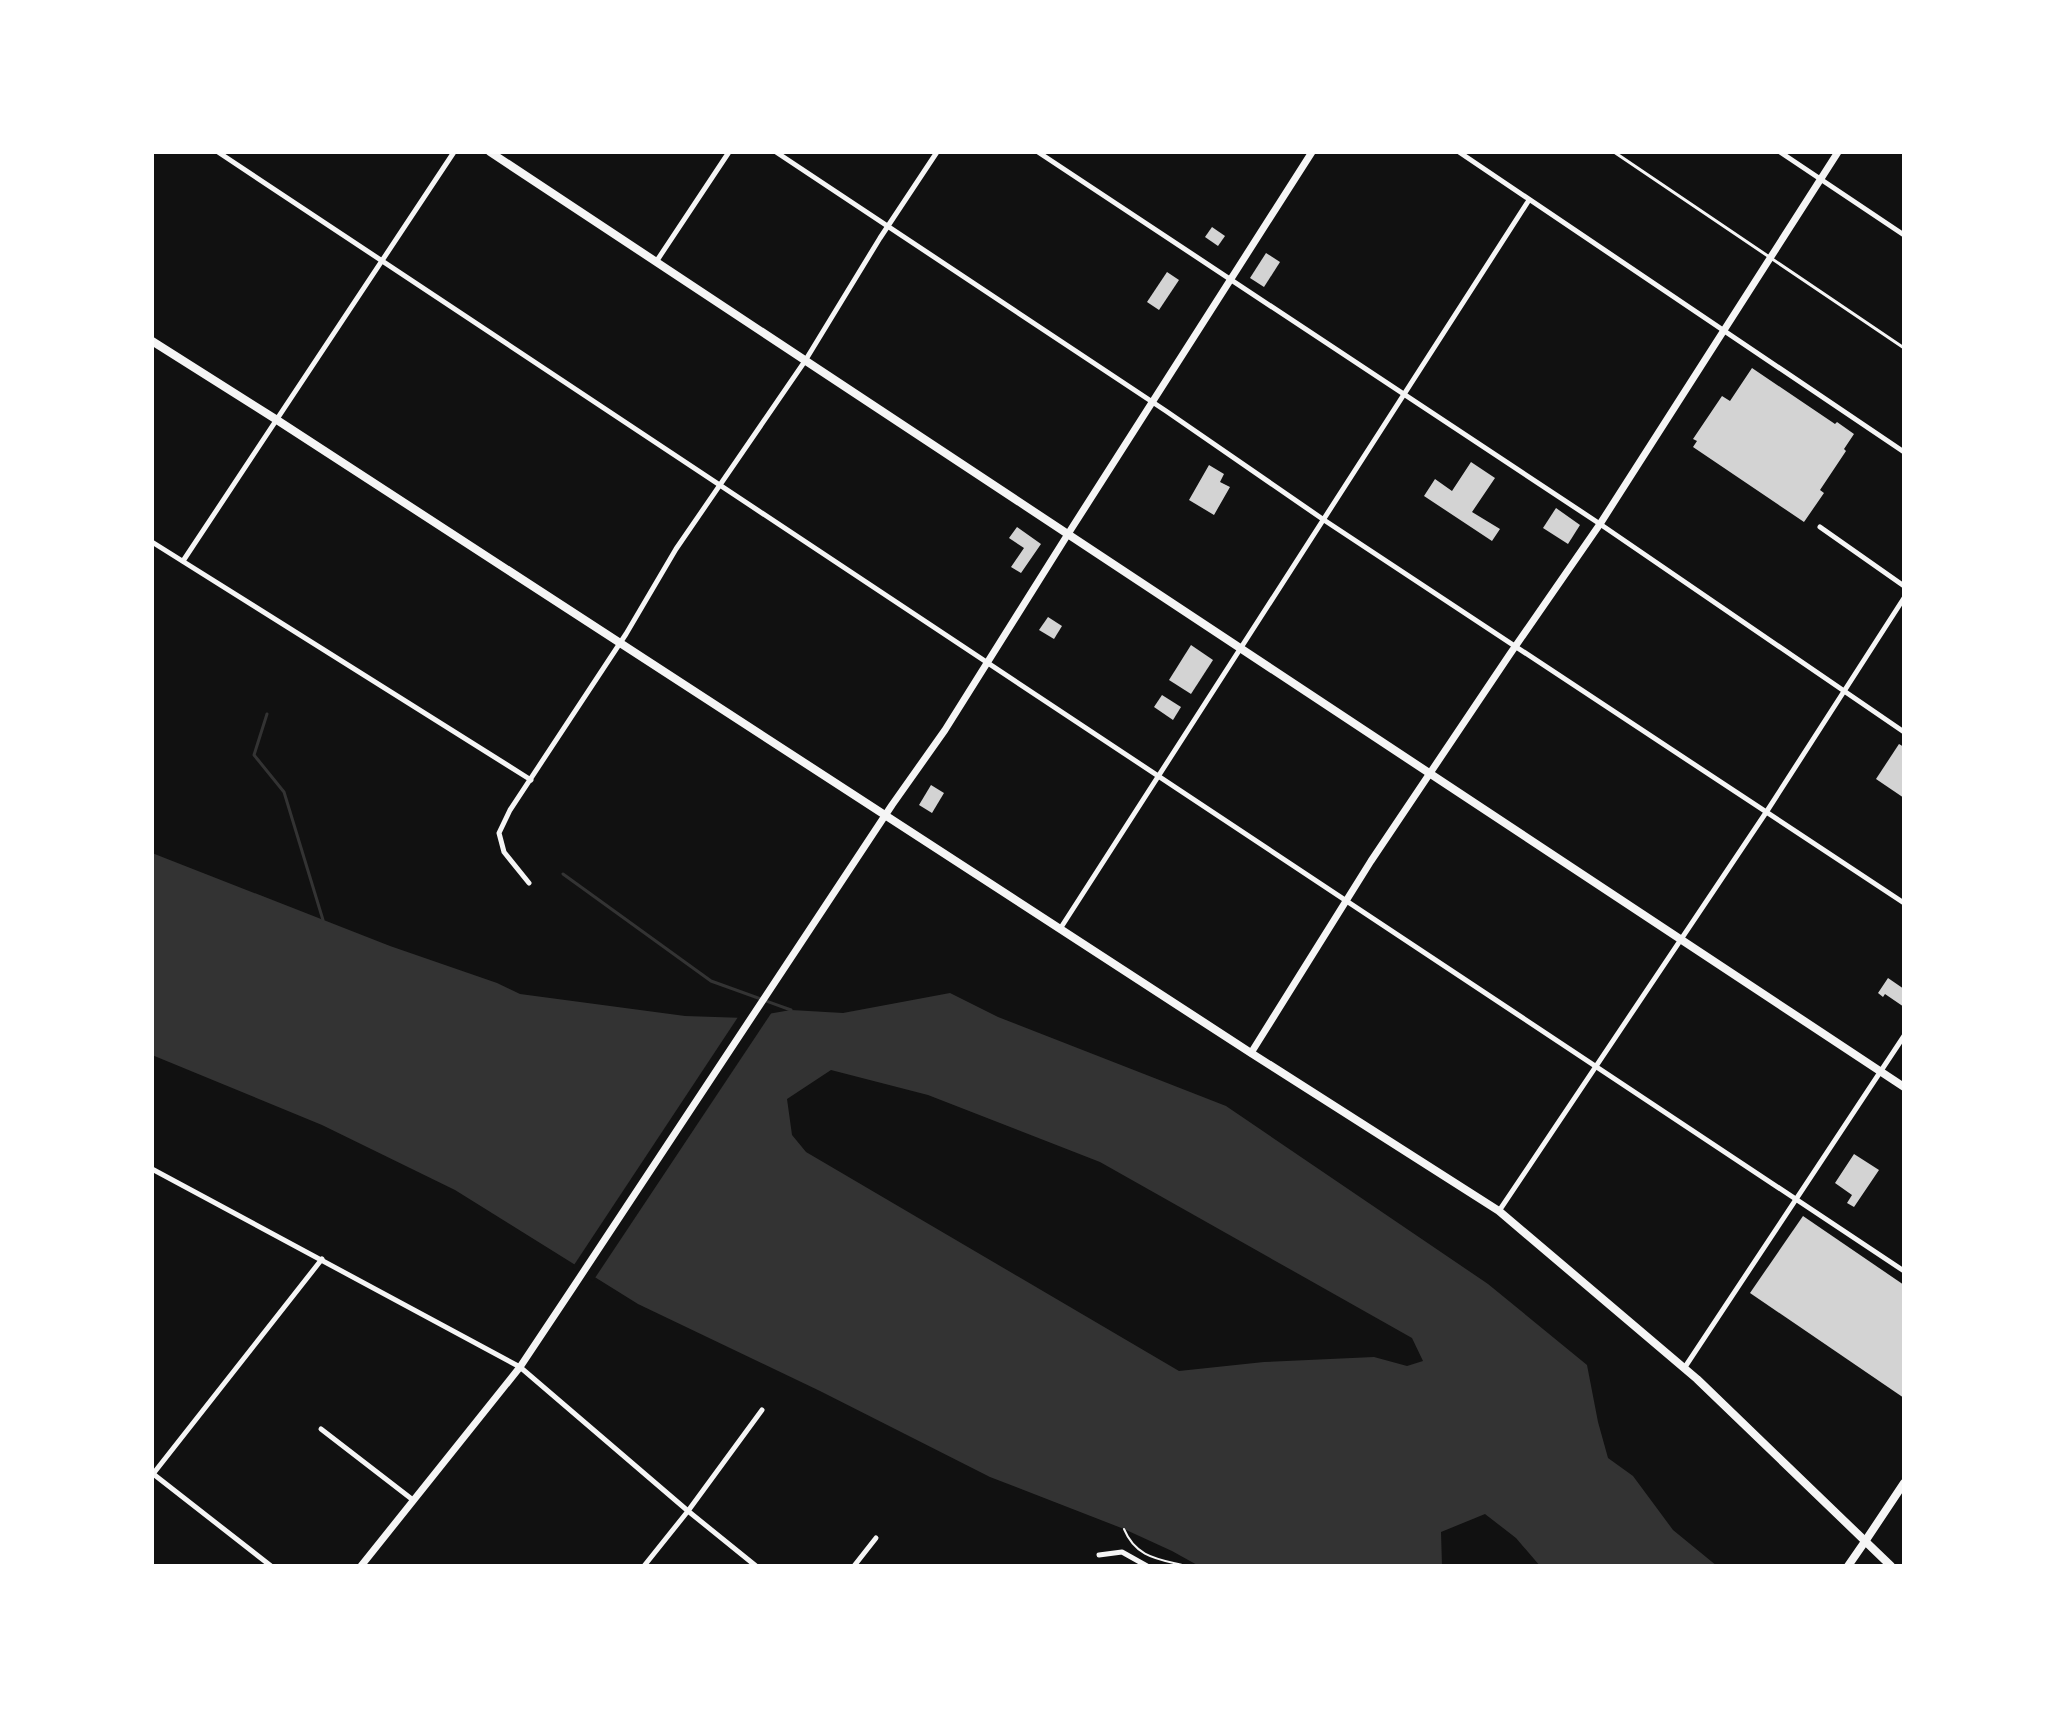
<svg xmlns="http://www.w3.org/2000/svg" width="2056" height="1718" viewBox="0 0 2056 1718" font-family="'PT Serif',serif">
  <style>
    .water { fill: #333; fill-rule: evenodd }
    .pier { fill: #111 }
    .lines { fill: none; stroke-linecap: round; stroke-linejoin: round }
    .stream { stroke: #333; stroke-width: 3 }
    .building { fill: #d3d3d3 }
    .path { stroke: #f5f5f5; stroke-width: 2 }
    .service { stroke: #f5f5f5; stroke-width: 3 }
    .minor { stroke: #f5f5f5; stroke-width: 5 }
    .tertiary { stroke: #f5f5f5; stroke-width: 7 }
    .secondary { stroke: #f5f5f5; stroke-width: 8 }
    .primary { stroke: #f5f5f5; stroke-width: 8 }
  </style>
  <rect width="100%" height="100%" fill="#111"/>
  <!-- water -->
  <path class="water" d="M 152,853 L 390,946 L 497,983 L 520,994 L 685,1016 L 745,1018 L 791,1010 L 843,1013 L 950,993 L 998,1017 L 1226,1106 L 1488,1284 L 1587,1365 L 1598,1422 L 1608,1458 L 1633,1476 L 1673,1530 L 1717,1566 L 1540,1566 L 1516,1538 L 1485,1514 L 1441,1532 L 1442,1566 L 1199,1566 L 1172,1551 L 1124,1529 L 990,1477 L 820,1391 L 638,1304 L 455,1190 L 322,1125 L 152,1055 ZM 831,1070 L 928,1095 L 1100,1162 L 1412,1338 L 1423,1361 L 1407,1366 L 1374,1357 L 1264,1362 L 1179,1371 L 806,1152 L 792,1135 L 787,1099 Z"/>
  <!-- pier -->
  <polygon class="pier" points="774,1009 593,1281 572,1268 740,1014"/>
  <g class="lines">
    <!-- stream -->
    <g class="stream">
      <polyline points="267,714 254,755 284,792 323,920"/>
      <polyline points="563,874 711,981 791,1010"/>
    </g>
  </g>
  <!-- building -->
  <g class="building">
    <polygon points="1212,227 1225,236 1218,246 1205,237"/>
    <polygon points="1266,253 1280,262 1264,287 1250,278"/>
    <polygon points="1167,272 1179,280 1159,310 1147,302"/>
    <polygon points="1752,368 1835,424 1837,422 1854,434 1844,449 1846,451 1820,490 1824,493 1804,522 1693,447 1697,441 1693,439 1722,396 1730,401"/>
    <polygon points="1471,462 1495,478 1472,512 1500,529 1492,541 1424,496 1435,479 1452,491"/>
    <polygon points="1209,465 1224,474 1220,482 1230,487 1214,515 1189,500"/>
    <polygon points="1556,508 1580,525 1568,544 1543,528"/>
    <polygon points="1017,527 1041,544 1021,573 1011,567 1024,548 1009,538"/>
    <polygon points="1048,617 1062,626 1054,639 1039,630"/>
    <polygon points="1191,645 1213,660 1191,694 1169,680"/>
    <polygon points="1162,695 1181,707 1173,720 1154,707"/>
    <polygon points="1899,744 1904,747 1904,798 1876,779"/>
    <polygon points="931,785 944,793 932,813 919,805"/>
    <polygon points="1888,978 1904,989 1904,1007 1885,994 1883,997 1878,993"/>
    <polygon points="1854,1154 1879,1170 1854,1207 1847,1203 1852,1195 1835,1183"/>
    <polygon points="1803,1216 1904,1285 1904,1398 1750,1293"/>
  </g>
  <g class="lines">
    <!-- path -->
    <path class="path" d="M 1124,1529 C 1136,1558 1159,1559 1186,1566"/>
    <!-- service -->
    <polyline class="service" points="1614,152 1904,348"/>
    <!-- minor -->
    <g class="minor">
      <polyline points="218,152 1904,1271"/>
      <polyline points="776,152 1166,411 1324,520 1904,903"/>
      <polyline points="1038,152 1600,524 1904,732"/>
      <polyline points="1459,152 1904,452"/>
      <polyline points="1780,152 1904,235"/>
      <polyline points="656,262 729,152"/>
      <polyline points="1820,527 1904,586"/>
      <polyline points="152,542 531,780"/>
      <polyline points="183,561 454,152"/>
      <polyline points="529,883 504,852 499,833 510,810 626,634 676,549 805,361 880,238 937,152"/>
      <polyline points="1060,929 1529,200"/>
      <polyline points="152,1169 520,1367 688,1511 756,1566"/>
      <polyline points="1499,1211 1767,811 1904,598"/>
      <polyline points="1685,1367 1904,1036"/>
      <polyline points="321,1429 413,1500"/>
      <polyline points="152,1473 271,1566"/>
      <polyline points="153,1474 322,1259"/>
      <polyline points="1099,1555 1122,1552 1147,1566"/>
      <polyline points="644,1566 688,1511 762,1410"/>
      <polyline points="854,1566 876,1538"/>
    </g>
    <!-- tertiary -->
    <g class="tertiary">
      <polyline points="1251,1053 1371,861 1510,654 1600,524 1838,152"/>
      <polyline points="361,1566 520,1367 572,1289 892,805 945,730 1068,534 1312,152"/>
    </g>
    <!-- secondary -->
    <polyline class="secondary" points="1848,1566 1866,1540"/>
    <!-- primary -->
    <g class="primary">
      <polyline points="490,152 1904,1087"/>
      <polyline points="152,341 277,420 1251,1053 1499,1211 1697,1379 1891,1566"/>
      <polyline points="1866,1540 1904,1483"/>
    </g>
  </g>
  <!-- border -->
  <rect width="2056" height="1718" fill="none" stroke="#ffffff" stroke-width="308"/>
</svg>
